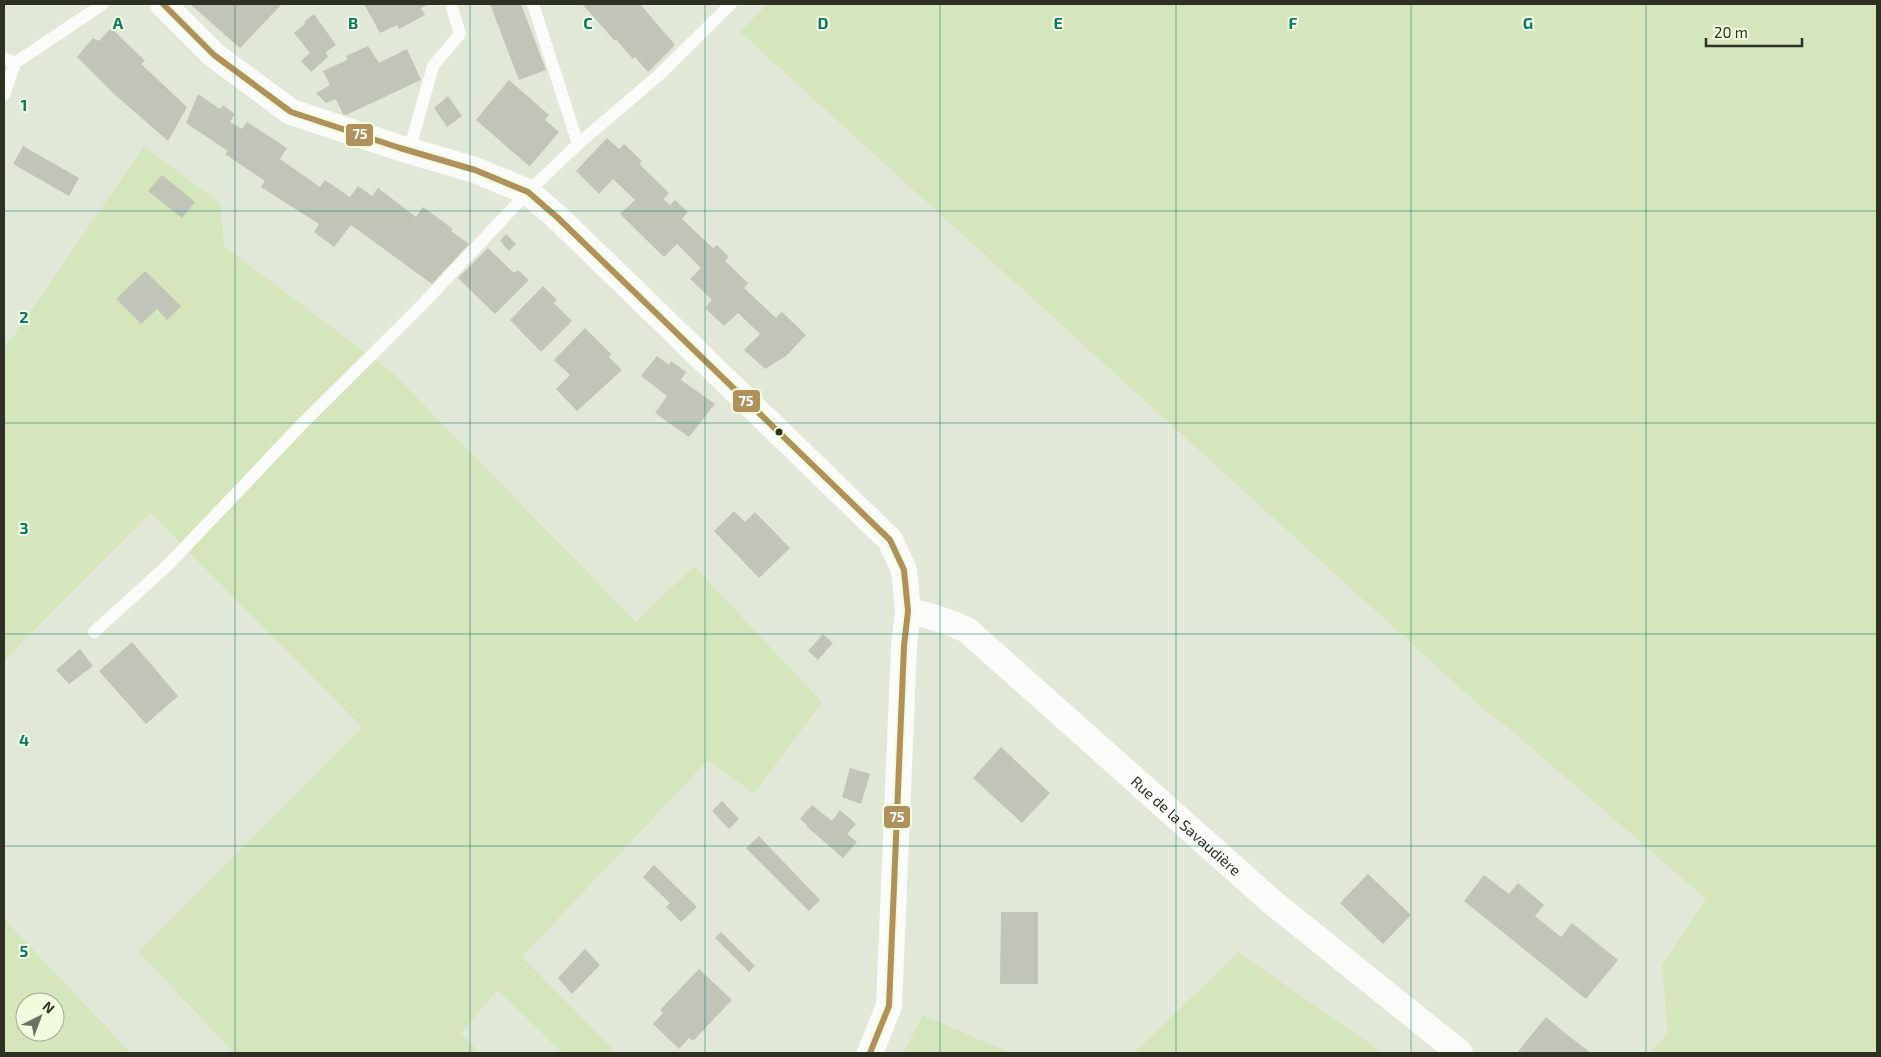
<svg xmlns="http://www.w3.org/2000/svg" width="1881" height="1057" viewBox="0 0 1881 1057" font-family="'Exo 2',sans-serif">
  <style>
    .green { fill: #d6e6bc; fill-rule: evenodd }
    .building { fill: #c0c5b7 }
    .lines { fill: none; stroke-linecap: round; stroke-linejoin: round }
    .lane { stroke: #fbfcf9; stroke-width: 12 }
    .street { stroke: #fbfcf9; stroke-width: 26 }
    .bus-1-casing { stroke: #f0fddc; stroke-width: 10 }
    .bus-1 { stroke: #b0905d; stroke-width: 6 }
    .grid { fill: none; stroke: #0f766e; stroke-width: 1; stroke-opacity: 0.55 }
    .bus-dot { fill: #2c3124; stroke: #f0fddc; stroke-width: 2 }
    .labels { text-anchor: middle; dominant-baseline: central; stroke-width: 4; stroke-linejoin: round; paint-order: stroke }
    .street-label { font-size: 15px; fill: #2c3124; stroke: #f0fddc }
    .grid-label { font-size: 16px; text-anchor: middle; font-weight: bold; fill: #0f766e; stroke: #f0fddc; stroke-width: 4; stroke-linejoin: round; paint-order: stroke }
    .line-badge { stroke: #f0fddc; stroke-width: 2 }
    .badge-label { font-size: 14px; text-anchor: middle; font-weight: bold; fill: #fff }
  </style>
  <rect width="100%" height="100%" fill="#e2e8d7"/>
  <!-- green -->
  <g class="green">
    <polygon points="767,4 1877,4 1877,1053 1651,1053 1668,1032 1662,965 1706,899 1512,731 1482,708 740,32"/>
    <polygon points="144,146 220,203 224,246 393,373 636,622 694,566 822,702 754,794 708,760 522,957 617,1053 562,1053 498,990 461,1033 480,1053 234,1053 139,952 362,727 150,513 4,661 4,345 10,341"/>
    <path d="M 4,919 L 131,1053 L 4,1053 ZM 25,1002 L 55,1002 L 55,1032 L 25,1032 Z"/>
    <polygon points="1238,952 1383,1053 1134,1053"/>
    <polygon points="923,1015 1011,1053 903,1053"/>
  </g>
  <!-- building -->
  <g class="building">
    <polygon points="190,4 282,4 240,48"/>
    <polygon points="364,4 429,4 421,8 425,15 399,29 397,25 380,33"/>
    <polygon points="490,4 521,4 546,70 519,80"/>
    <polygon points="582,4 640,4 675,45 648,72 635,57 633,59 616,39 615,41"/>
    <polygon points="314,14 336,45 326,52 328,57 311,72 301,61 310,53 294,33 305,24 304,22"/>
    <polygon points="111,28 145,61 141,64 187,107 168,141 114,94 77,57 93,38 99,41"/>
    <polygon points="368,46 379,63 407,49 421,80 346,115 343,114 336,99 326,103 316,93 330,85 323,71 347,60 346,56"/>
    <polygon points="509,80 549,115 545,120 559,132 531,165 529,166 476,120"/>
    <polygon points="198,94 220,109 223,105 235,114 230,122 242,129 247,122 287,148 280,159 320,187 325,180 350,197 358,186 372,196 378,188 416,217 423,207 453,229 451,231 469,244 432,284 351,225 334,247 314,232 319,224 261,187 265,181 225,154 228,151 186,123"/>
    <polygon points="448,96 462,116 447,127 434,108"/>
    <polygon points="607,138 619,149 624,144 642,161 639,164 669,193 663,199 670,205 675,200 688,212 682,219 713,248 717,245 729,257 725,261 748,283 744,288 776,318 782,312 806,335 786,356 765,369 744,350 760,334 738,313 724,326 705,308 712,300 690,279 701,268 677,244 664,257 620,214 635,200 613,179 599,194 576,171"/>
    <polygon points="23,146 79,178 69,196 13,164"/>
    <polygon points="162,175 195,202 182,218 148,191"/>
    <polygon points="506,234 516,244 509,251 500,241"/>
    <polygon points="488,248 514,273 518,270 529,280 495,314 458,278"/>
    <polygon points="145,271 181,306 167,320 157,309 141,324 116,299"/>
    <polygon points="543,286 557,300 554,303 572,321 541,352 510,320"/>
    <polygon points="585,328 611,354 609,357 622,370 577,411 556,389 570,375 554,360"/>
    <polygon points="657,356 669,365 671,361 686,372 681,380 715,404 689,437 655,413 667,396 641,376"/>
    <polygon points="734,511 745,522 755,512 790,548 759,578 714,531"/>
    <polygon points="823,634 833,643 818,660 808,651"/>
    <polygon points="132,642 178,696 146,724 99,671"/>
    <polygon points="80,649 93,666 69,684 56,670"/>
    <polygon points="1001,747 1050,793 1022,823 973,778"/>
    <polygon points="850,768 870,774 861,804 842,797"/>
    <polygon points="722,801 739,819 729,829 712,811"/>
    <polygon points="812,805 832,821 840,810 856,824 847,834 857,842 843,858 806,826 808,826 800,819"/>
    <polygon points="759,836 820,900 809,911 746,848"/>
    <polygon points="654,865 697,907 681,922 666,907 670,903 643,877"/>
    <polygon points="1368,874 1411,915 1383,944 1340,903"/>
    <polygon points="1484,875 1509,894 1518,883 1544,905 1535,916 1561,937 1572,923 1618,960 1586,999 1464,901"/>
    <polygon points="1001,912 1038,912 1038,984 1000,984"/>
    <polygon points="721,932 755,966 749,972 715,938"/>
    <polygon points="585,949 600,965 572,994 558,978"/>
    <polygon points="699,969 732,1000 693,1041 689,1038 679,1049 653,1024 663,1013 660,1010"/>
    <polygon points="1546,1017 1565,1033 1591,1053 1517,1053"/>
  </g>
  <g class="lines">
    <!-- lane -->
    <g class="lane">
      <polyline points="533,4 578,144"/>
      <polyline points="4,58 15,63"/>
      <polyline points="4,95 15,63 103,4"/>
      <polyline points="409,151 433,66 460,34 452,8"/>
      <polyline points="94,632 168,565 303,423 418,309 528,192 578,144 659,75 731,4"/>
    </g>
    <!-- street -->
    <g class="street">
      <polyline points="163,4 214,55 291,112 400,148 475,170 528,192 558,218 890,540 904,570 908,611 904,646 889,1006 870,1053"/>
      <path id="s1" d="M 908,611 C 929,615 948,621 967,630 L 1272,902 L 1460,1053"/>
    </g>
    <!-- bus-1 casing -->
    <g class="bus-1-casing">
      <polyline id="bus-1" points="163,4 214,55 291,112 400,148 475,170 528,192 558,218 890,540 904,570 908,611 904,646 889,1006 870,1053"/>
    </g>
    <!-- bus-1 -->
    <use href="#bus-1" class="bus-1"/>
  </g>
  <!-- grid -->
  <path class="grid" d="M 235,4 L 235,1053M 470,4 L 470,1053M 705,4 L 705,1053M 940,4 L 940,1053M 1176,4 L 1176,1053M 1411,4 L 1411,1053M 1646,4 L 1646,1053M 4,211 L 1877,211M 4,423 L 1877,423M 4,634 L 1877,634M 4,846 L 1877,846"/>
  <!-- markers -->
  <circle class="bus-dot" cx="779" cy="432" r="4.5"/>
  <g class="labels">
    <!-- street labels -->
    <g class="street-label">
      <text stroke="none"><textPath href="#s1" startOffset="356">Rue de la Savaudière</textPath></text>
    </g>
  </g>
  <g class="grid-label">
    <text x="118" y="29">A</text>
    <text x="353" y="29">B</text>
    <text x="588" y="29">C</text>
    <text x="823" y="29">D</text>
    <text x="1058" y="29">E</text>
    <text x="1293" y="29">F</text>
    <text x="1528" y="29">G</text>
    <text x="24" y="111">1</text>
    <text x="24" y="323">2</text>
    <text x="24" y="534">3</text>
    <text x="24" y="746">4</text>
    <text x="24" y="957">5</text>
  </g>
  <g class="line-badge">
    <rect x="345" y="123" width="29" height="24" rx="5" fill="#b0905d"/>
    <rect x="732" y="389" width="29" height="24" rx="5" fill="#b0905d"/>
    <rect x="883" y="805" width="28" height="24" rx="5" fill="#b0905d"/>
  </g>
  <g class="badge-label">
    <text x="360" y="139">75</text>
    <text x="746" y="406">75</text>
    <text x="897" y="822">75</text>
  </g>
  <!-- border -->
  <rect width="1881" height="1057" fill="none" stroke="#2c3124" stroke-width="10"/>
  <!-- north arrow -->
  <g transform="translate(40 1017) rotate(42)"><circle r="24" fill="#f0fddc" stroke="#a2ab92"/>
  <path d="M0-4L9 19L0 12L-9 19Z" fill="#6c7163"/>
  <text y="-8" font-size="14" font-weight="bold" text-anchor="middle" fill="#2c3124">N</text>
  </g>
  <!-- scale -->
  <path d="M1706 38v8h96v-8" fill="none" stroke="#2c3124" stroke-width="2.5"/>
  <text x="1714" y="38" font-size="15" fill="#2c3124" stroke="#f0fddc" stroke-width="4" paint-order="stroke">20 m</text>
</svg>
